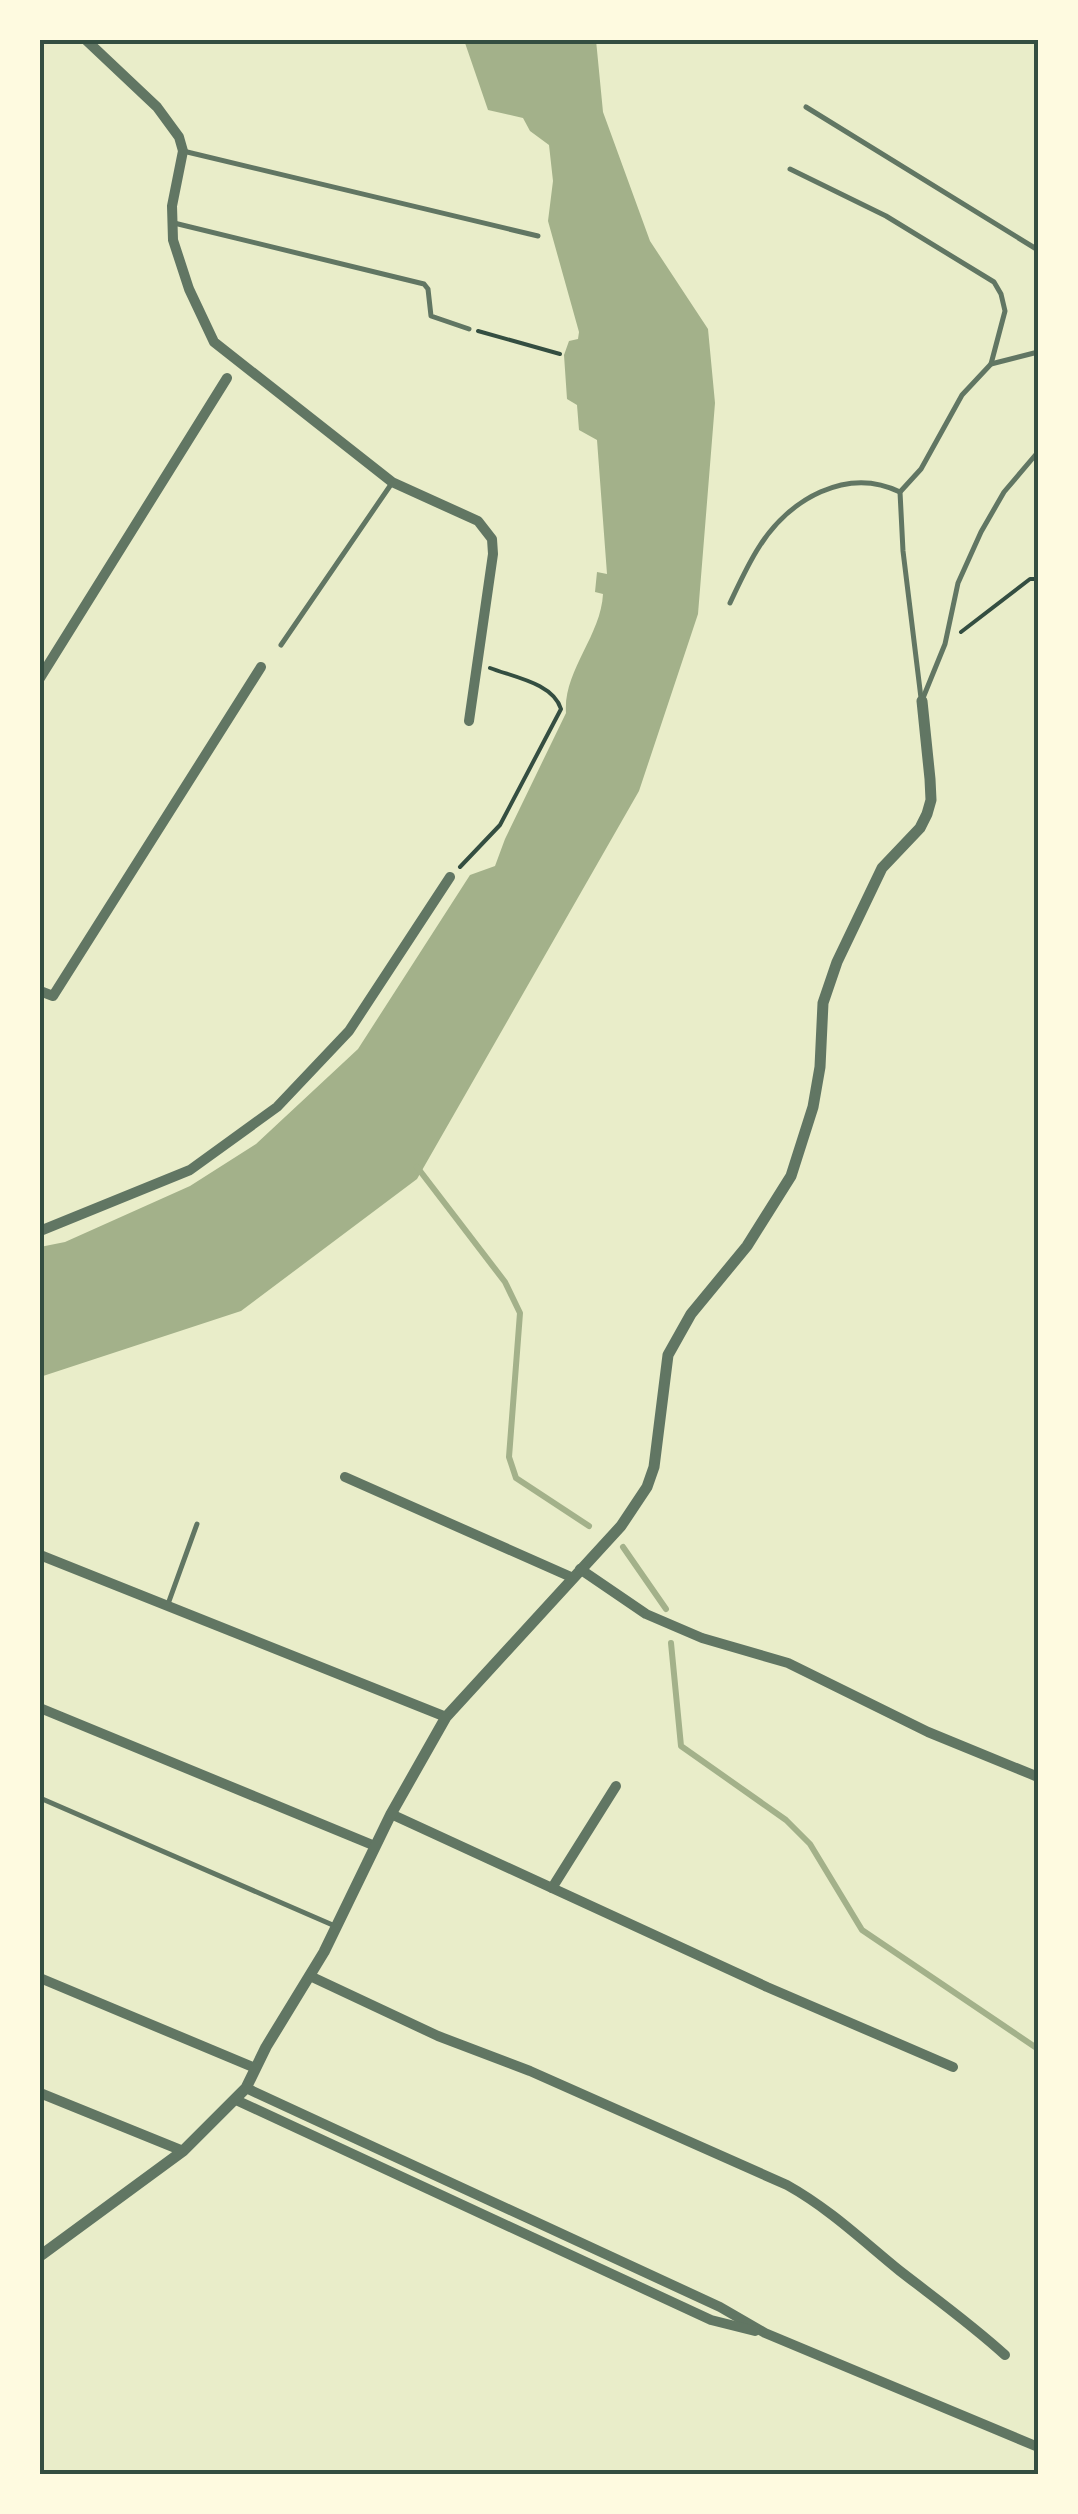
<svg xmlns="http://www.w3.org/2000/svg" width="1078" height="2514" viewBox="0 0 1078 2514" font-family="'Titillium Web',sans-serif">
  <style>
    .water { fill: #a3b18a }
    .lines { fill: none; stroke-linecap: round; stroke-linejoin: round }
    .stream { stroke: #a3b18a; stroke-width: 6 }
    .path { stroke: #344e41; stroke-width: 4 }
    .service { stroke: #617663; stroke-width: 5 }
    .minor { stroke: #617663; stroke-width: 10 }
    .tertiary { stroke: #617663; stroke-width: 11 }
    .neatline { fill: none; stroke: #344e41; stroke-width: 4 }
  </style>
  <rect width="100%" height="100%" fill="#e9edc9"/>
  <!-- water -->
  <path class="water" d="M 464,40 L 596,40 L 603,112 L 650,241 L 708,329 L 715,403 L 698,614 L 639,791 L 417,1179 L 241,1311 L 40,1377 L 40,1247 L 65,1242 L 190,1186 L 256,1144 L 358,1049 L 470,875 L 495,866 L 505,839 L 566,713 C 563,671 601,636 603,594 L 595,592 L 597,572 L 607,574 L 597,440 L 579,430 L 577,405 L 567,399 L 564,355 L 569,341 L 578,339 L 579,332 L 548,221 L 553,181 L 549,145 L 530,131 L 523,118 L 488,110 Z"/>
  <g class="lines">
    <!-- stream -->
    <g class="stream">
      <polyline points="417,1167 505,1282 520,1313 509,1457 516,1478 589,1526"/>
      <polyline points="623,1547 666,1609"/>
      <polyline points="671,1643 681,1746 786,1820 810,1844 862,1930 1038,2049"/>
    </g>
    <!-- path -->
    <g class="path">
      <polyline points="478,331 560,354"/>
      <polyline points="961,632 1030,579 1038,579"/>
      <path d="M 460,867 L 500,825 L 561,709 C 553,683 513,677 490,668"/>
    </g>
    <!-- service -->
    <g class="service">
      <polyline points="806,107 1038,250"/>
      <polyline points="183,151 538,236"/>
      <polyline points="790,169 886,216 994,282 1001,294 1005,311 991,364 962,395 921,469 900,492 903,551 921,698"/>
      <polyline points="174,223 424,284 428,289 431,316 469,329"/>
      <polyline points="991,364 1038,352"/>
      <path d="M 730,603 C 739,584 748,564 759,547 C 789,499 847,466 900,492"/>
      <polyline points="281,645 392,483"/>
      <polyline points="923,698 945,644 958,583 981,532 1004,492 1038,452"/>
      <polyline points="168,1604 197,1524"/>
      <polyline points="40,1798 335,1926"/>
    </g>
    <!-- minor -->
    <g class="minor">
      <polyline points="86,40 157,107 179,137 183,151 172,206 173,240 189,289 214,342 392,482 478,521 492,539 493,554 469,721"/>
      <polyline points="40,678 227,378"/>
      <polyline points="40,991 53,996 261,667"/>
      <polyline points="40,1231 190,1170 277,1107 349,1031 450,877"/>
      <polyline points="345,1477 571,1577"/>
      <polyline points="40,1555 446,1717"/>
      <polyline points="580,1569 646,1614 702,1638 788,1663 928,1732 1038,1777"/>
      <polyline points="40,1708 375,1846"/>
      <polyline points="391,1814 767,1987 953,2067"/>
      <polyline points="552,1888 616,1786"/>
      <path d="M 310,1976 L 438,2036 L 530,2071 L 787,2185 C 830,2209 863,2241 900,2271 C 936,2299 971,2324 1005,2355"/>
      <polyline points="40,1978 255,2068"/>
      <polyline points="246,2088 720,2307 765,2333 1038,2447"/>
      <polyline points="40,2093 183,2151"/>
      <polyline points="236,2100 711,2320 755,2331"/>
    </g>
    <!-- tertiary -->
    <polyline class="tertiary" points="40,2256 183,2151 246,2088 266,2047 324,1952 391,1814 446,1717 621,1526 647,1487 654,1467 668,1355 691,1314 747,1246 791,1176 813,1107 820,1067 823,1003 837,962 882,868 920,828 927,814 931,800 930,779 922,701"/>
  </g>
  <!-- border -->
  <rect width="1078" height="2514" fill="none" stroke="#fefae0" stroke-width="85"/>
  <rect x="42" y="42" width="994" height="2430" class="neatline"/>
</svg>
